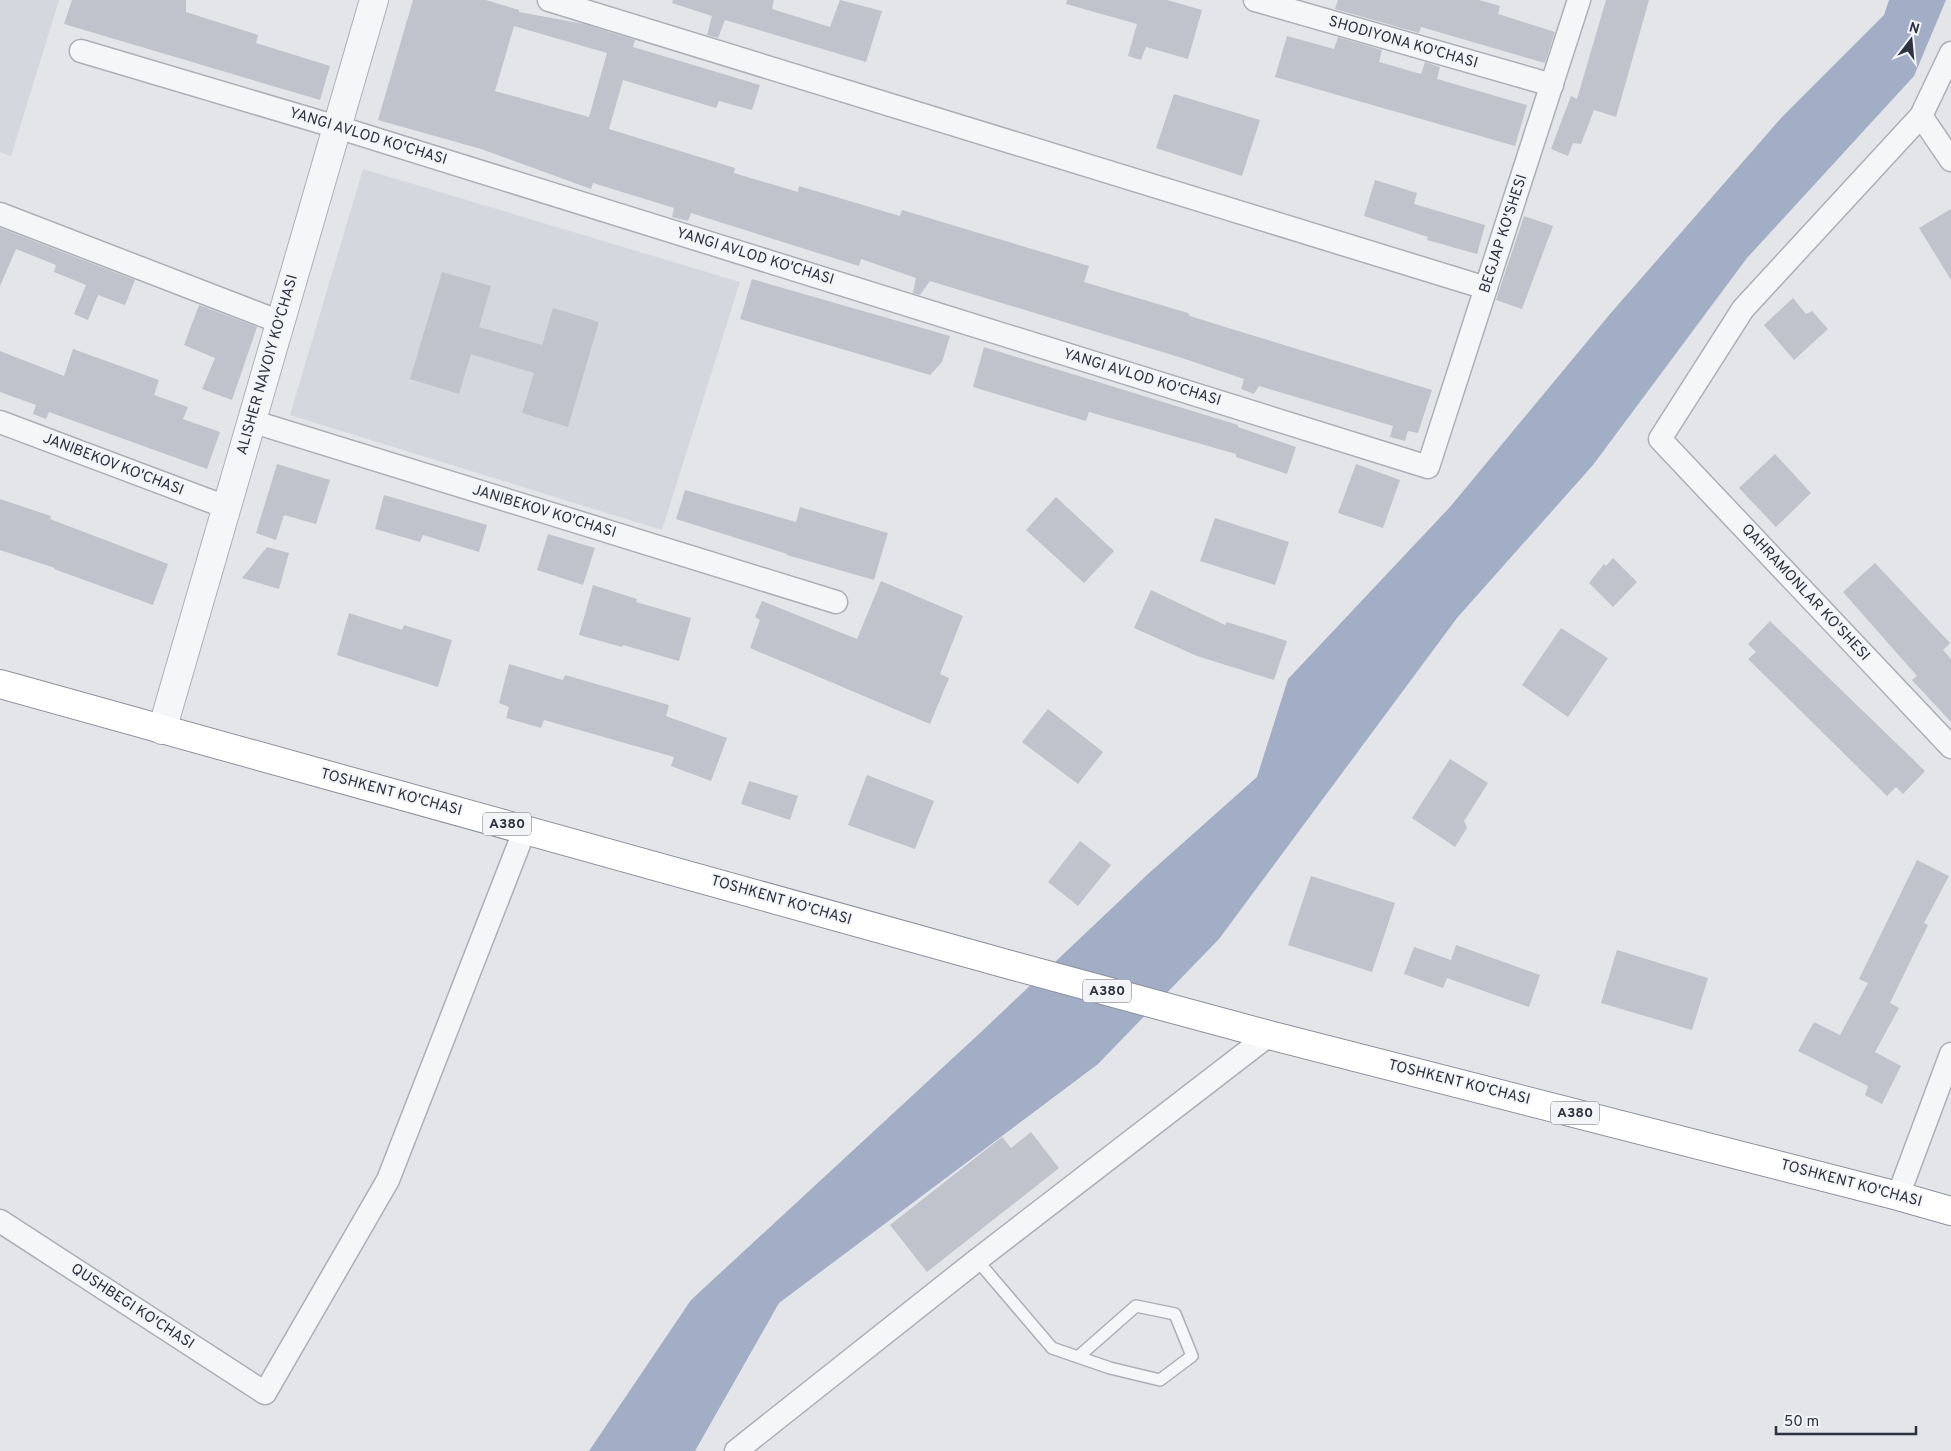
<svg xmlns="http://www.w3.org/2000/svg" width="1951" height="1451" viewBox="0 0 1951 1451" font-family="Overpass,sans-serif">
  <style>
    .built { fill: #d5d7de }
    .water { fill: #a2aec5 }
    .building { fill: #c1c3cc; fill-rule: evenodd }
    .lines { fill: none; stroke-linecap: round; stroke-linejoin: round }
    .service-casing { stroke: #acafb6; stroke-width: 14 }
    .minor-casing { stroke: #acafb6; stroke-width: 25 }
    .tertiary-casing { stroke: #acafb6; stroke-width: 30 }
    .trunk-casing { stroke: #8c909e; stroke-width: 30 }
    .service { stroke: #f5f6f8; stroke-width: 11 }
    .minor { stroke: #f5f6f8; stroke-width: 22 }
    .tertiary { stroke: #f5f6f8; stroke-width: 28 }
    .trunk { stroke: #fff; stroke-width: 28 }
    .labels { text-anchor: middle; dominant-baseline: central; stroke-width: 4; stroke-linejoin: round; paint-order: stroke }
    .shield { fill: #f2f4f7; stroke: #686c77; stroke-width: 1 }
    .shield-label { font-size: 14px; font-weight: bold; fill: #2d3140 }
    .street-label { font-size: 15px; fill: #2d3140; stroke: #f2f4f7 }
  </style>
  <rect width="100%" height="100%" fill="#e3e5e9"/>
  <!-- built -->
  <g class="built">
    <polygon points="0,0 59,0 11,156 0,152"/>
    <polygon points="363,169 740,282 662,530 290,415"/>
  </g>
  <!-- water -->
  <polygon class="water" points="1889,0 1946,0 1914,76 1747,258 1593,465 1457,618 1219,939 1098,1064 779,1303 695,1451 589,1451 691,1300 980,1033 1148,874 1257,777 1288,679 1450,507 1610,314 1782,117 1884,15"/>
  <!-- building -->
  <g class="building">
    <polygon points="72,0 186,0 186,12 258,35 256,43 330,66 320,100 64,24"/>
    <path d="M 413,0 L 486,0 L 519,10 L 519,12 L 584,24 L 635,40 L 633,47 L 760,85 L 752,110 L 719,101 L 716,108 L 623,80 L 609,129 L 735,168 L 734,173 L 798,192 L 799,186 L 900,216 L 902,210 L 1089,266 L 1084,282 L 1188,313 L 1190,316 L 1238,331 L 1432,390 L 1418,433 L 1408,431 L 1405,441 L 1390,437 L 1393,426 L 1259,386 L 1254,394 L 1241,389 L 1244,379 L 1182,358 L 930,281 L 920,295 L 913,293 L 916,278 L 861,259 L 859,266 L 691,213 L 688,221 L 672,217 L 674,208 L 593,183 L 591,189 L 481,149 L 378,120 ZM 514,26 L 607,53 L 589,117 L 495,91 Z"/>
    <polygon points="673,0 774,0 772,9 830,27 840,0 882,11 866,62 725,20 718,38 707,35 712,16 672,3"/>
    <polygon points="1067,0 1167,0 1202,10 1188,59 1146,47 1141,60 1128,56 1137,24 1066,4"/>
    <polygon points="1338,0 1479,0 1500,6 1498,14 1555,32 1545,63 1421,27 1419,33 1335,9"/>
    <polygon points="1606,0 1649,0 1616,117 1594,110 1581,144 1573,143 1568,156 1551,149 1571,96 1577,99"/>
    <polygon points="1287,36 1334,49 1338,37 1382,50 1379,62 1421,74 1425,62 1440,67 1437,79 1527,105 1515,146 1275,77"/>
    <polygon points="1174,94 1260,120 1242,176 1156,148"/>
    <polygon points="1375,180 1417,193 1414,204 1485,225 1477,254 1427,240 1428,237 1364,216"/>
    <polygon points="1951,209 1951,280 1919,228"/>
    <polygon points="1524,216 1553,226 1522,309 1496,300"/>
    <polygon points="0,228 135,280 125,305 98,295 88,320 74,314 86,285 54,272 56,265 16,249 0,286"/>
    <polygon points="442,272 491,286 479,327 542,345 553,308 599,322 568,427 522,413 534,373 471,354 459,394 410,379"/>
    <polygon points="752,279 950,336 942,362 930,375 740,319"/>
    <polygon points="1793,298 1806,314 1812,311 1828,329 1794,360 1764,325"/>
    <polygon points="199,305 257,327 232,400 202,389 215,358 184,345"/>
    <polygon points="984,347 1238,425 1238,427 1296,447 1287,474 1236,457 1236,454 1089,412 1086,421 973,387"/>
    <polygon points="73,349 159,380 154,395 188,407 183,419 220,432 207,469 49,412 46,419 33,414 36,405 0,392 0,351 64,376"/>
    <polygon points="1775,454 1811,493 1776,527 1739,488"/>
    <polygon points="277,464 330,480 316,524 284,515 276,540 256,533"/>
    <polygon points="1356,464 1400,480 1383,528 1338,513"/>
    <polygon points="685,490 796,522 800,507 888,533 874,580 787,555 787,554 676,519"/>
    <polygon points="384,495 487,525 479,552 423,535 420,542 375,529"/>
    <polygon points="1056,497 1114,551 1084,583 1026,530"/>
    <polygon points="0,499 51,516 50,519 168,564 153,605 54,569 55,568 0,550"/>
    <polygon points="1215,518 1289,542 1275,585 1200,561"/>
    <polygon points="548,534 595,548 583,585 537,570"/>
    <polygon points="267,547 289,553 279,589 242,578"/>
    <polygon points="1613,558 1637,582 1613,607 1589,583 1604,564 1606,566"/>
    <polygon points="1875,563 1950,643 1943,650 1951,659 1951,722 1912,680 1917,676 1843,592"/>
    <polygon points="881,581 963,616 940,674 949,678 930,724 750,648 760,620 755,617 762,601 857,639"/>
    <polygon points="593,585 637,599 636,602 691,618 679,661 623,645 622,647 579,635"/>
    <polygon points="1151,590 1225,625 1227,622 1287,641 1274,680 1197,656 1134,628"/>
    <polygon points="349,613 402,630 404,625 452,640 438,687 337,655"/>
    <polygon points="1770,621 1925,771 1903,794 1896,787 1887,796 1748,659 1756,652 1748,644"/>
    <polygon points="1561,628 1608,658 1568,717 1522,685"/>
    <polygon points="509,664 563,680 565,675 669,705 666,716 727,738 711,781 671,766 674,757 544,720 541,728 506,718 509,707 499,703"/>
    <polygon points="1048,709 1103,752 1078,784 1022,742"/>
    <polygon points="1450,759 1488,783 1464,821 1467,828 1455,847 1412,818"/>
    <polygon points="867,775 934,801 915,849 848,825"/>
    <polygon points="749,781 798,796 790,820 741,804"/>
    <polygon points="1080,841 1111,865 1078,906 1048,882"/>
    <polygon points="1917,860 1949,876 1924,923 1928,925 1890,1003 1899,1008 1875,1052 1901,1066 1882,1104 1865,1095 1868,1086 1798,1051 1814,1022 1840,1035 1868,983 1859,979"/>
    <polygon points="1311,876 1395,903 1372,972 1288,945"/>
    <polygon points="1456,945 1540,975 1529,1007 1447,978 1443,988 1404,974 1414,947 1451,960"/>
    <polygon points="1617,950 1708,978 1692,1030 1601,1003"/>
    <polygon points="1031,1132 1059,1168 927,1272 890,1225 1002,1137 1011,1148"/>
  </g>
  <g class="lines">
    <!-- service casing -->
    <g class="service-casing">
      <polyline id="service" points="977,1260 1052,1348 1110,1368 1160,1380 1192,1356 1175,1314 1136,1306 1078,1357"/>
    </g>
    <!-- minor casing -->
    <g class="minor-casing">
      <g id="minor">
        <polyline points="549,0 1486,288"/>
        <polyline points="1255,0 1552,85"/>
        <polyline points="81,51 337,127 1428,467 1579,0"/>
        <polyline points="1951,53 1921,116 1743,309 1660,439 1951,747"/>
        <polyline points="1921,116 1951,160"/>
        <polyline points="0,214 280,322"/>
        <polyline points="251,421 836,602"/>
        <polyline points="0,422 226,507"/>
        <polyline points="1898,1196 1951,1054"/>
        <polyline points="0,1221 265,1393 388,1180 525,829"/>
        <polyline points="736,1451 977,1260 1269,1035"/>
      </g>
    </g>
    <!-- tertiary casing -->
    <g class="tertiary-casing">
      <polyline id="tertiary" points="162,730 374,0"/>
    </g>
    <!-- trunk casing -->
    <g class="trunk-casing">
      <polyline id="trunk" points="0,684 1014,966 1269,1035 1898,1196 1951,1211"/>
    </g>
    <!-- service -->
    <use href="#service" class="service"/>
    <!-- minor -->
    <use href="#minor" class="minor"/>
    <!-- tertiary -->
    <use href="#tertiary" class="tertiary"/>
    <!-- trunk -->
    <use href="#trunk" class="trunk"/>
  </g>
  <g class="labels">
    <!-- shield labels -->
    <g class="shield">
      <rect x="483" y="812.5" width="48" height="23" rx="4"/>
      <rect x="1083" y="979.5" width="48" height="23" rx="4"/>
      <rect x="1551" y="1101.5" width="48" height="23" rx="4"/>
    </g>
    <g class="shield-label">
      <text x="507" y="824">A380</text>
      <text x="1107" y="991">A380</text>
      <text x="1575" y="1113">A380</text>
    </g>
    <!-- street labels -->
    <g class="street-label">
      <text transform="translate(1403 43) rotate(16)">SHODIYONA KO'CHASI</text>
      <text transform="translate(368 137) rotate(17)">YANGI AVLOD KO'CHASI</text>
      <text transform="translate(1504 234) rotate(-72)">BEGJAP KO'SHESI</text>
      <text transform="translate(755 257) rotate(17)">YANGI AVLOD KO'CHASI</text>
      <text transform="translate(268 365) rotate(-74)">ALISHER NAVOIY KO'CHASI</text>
      <text transform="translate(1142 378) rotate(17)">YANGI AVLOD KO'CHASI</text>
      <text transform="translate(113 465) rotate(21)">JANIBEKOV KO'CHASI</text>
      <text transform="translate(544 512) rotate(17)">JANIBEKOV KO'CHASI</text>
      <text transform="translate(1805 593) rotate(47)">QAHRAMONLAR KO'SHESI</text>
      <text transform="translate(391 793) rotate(15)">TOSHKENT KO'CHASI</text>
      <text transform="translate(781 901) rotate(16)">TOSHKENT KO'CHASI</text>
      <text transform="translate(1459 1083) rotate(14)">TOSHKENT KO'CHASI</text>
      <text transform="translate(1851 1184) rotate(15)">TOSHKENT KO'CHASI</text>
      <text transform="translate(132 1307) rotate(33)">QUSHBEGI KO'CHASI</text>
    </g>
  </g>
  <!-- north arrow -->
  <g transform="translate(1911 40) rotate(16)" stroke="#f2f4f7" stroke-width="4" paint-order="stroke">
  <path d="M0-4L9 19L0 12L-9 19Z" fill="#2d3140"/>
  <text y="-8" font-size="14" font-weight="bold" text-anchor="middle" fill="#2d3140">N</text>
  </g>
  <!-- scale -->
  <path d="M1776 1426v8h140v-8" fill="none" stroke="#2d3140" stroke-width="2.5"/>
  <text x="1784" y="1426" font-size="15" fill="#2d3140" stroke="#f2f4f7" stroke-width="4" paint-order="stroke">50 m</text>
</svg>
